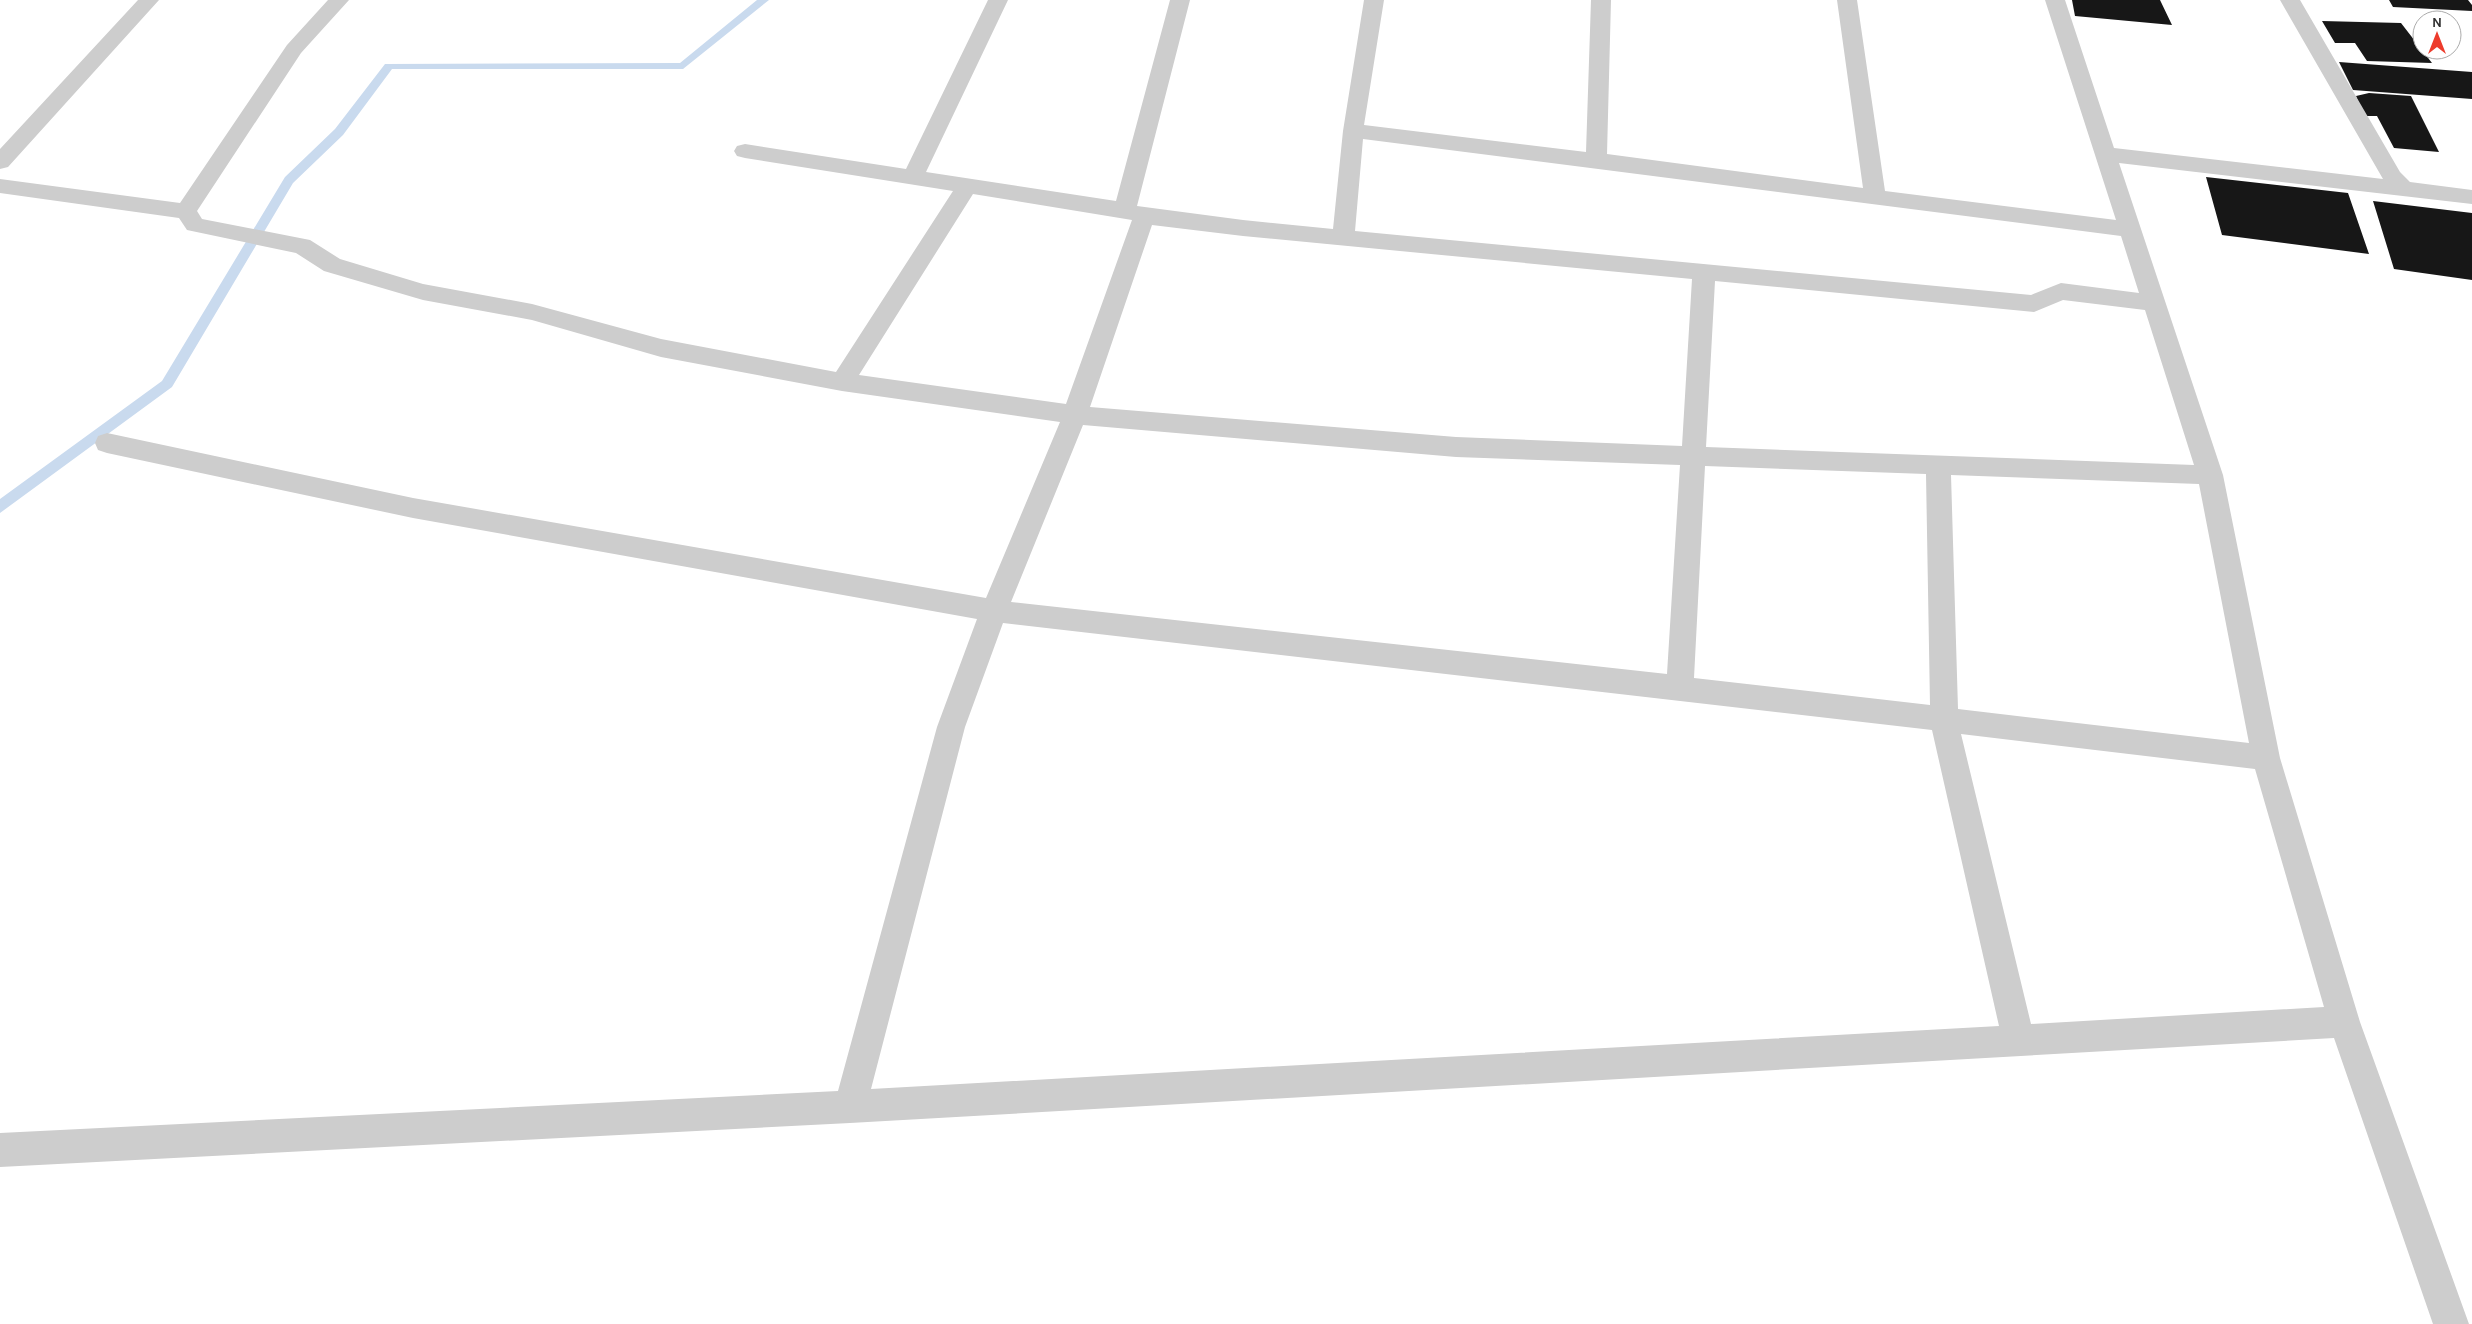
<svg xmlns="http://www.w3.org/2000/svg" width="2472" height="1324" viewBox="0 0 2472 1324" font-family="Karla,sans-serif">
	<rect width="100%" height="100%" fill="#fff"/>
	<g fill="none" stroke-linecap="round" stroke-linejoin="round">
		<!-- stream -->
		<path fill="#c9daee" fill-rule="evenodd" d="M 757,0 L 769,0 L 683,69 L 392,69 L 343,135 L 293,183 L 172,387 L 0,513 L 0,499 L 162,381 L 285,177 L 335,129 L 385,64 L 680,63 Z"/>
	</g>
	<!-- building -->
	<path fill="#171717" d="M 2072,0 L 2160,0 L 2172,25 L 2075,16 Z
		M 2389,0 L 2468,0 L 2472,5 L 2472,11 L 2393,7 Z
		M 2322,21 L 2401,23 L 2432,63 L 2367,61 L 2355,43 L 2335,43 Z
		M 2339,62 L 2472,72 L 2472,99 L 2353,90 Z
		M 2369,93 L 2411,96 L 2439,152 L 2394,148 L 2377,116 L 2364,116 L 2356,96 Z
		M 2206,177 L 2348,193 L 2369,254 L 2222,235 Z
		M 2373,201 L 2472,213 L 2472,280 L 2394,269 Z"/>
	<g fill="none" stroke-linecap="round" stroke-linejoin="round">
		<!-- street -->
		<path fill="#cdcdcd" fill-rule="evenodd" d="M 138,0 L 159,0 L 8,167 L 0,169 L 0,149 Z
			M 328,0 L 349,0 L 301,53 L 197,211 L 202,219 L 310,240 L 340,259 L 423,284 L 532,304 L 661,339 L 836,372 L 953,191 L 745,158 L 737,156 L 734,151 L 737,146 L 745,144 L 906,169 L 988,0 L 1008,0 L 926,172 L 1116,201 L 1170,0 L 1190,0 L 1137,206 L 1243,220 L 1333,229 L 1343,131 L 1364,0 L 1384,0 L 1364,125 L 1586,152 L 1591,0 L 1611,0 L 1607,154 L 1863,188 L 1837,0 L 1857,0 L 1885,191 L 2116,220 L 2045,0 L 2065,0 L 2114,148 L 2383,179 L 2280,0 L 2300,0 L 2400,172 L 2410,182 L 2472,190 L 2472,204 L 2119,163 L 2223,475 L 2280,758 L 2360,1022 L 2469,1324 L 2433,1324 L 2334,1038 L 850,1123 L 0,1167 L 0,1133 L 838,1091 L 937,727 L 977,619 L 413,518 L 107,453 L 98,450 L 95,443 L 98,436 L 107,433 L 413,498 L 986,598 L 1060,422 L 842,391 L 661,357 L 532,320 L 423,300 L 324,271 L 296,253 L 187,230 L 179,218 L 0,193 L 0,179 L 180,203 L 287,45 ZM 1363,139 L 2121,236 L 2139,293 L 2061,283 L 2031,295 L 1355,231 ZM 973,194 L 1132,220 L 1066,404 L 859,375 ZM 1152,225 L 1243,236 L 1692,279 L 1682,446 L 1456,437 L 1090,407 ZM 1715,281 L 2034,312 L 2063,300 L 2145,310 L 2194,465 L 1706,447 ZM 1083,425 L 1456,457 L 1680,465 L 1667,674 L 1011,602 ZM 1705,466 L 1926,474 L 1930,705 L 1694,678 ZM 1951,475 L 2199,484 L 2249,743 L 1958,709 ZM 1003,623 L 1932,730 L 1999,1026 L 871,1089 L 965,727 ZM 1961,734 L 2255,769 L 2324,1007 L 2031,1024 Z"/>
	</g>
	<!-- north arrow -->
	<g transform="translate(2437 35)"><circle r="24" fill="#ffffff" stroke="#acacac"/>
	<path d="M0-4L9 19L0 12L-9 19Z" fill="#ed3c2c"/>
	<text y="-8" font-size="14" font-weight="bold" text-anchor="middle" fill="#303030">N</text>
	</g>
</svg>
